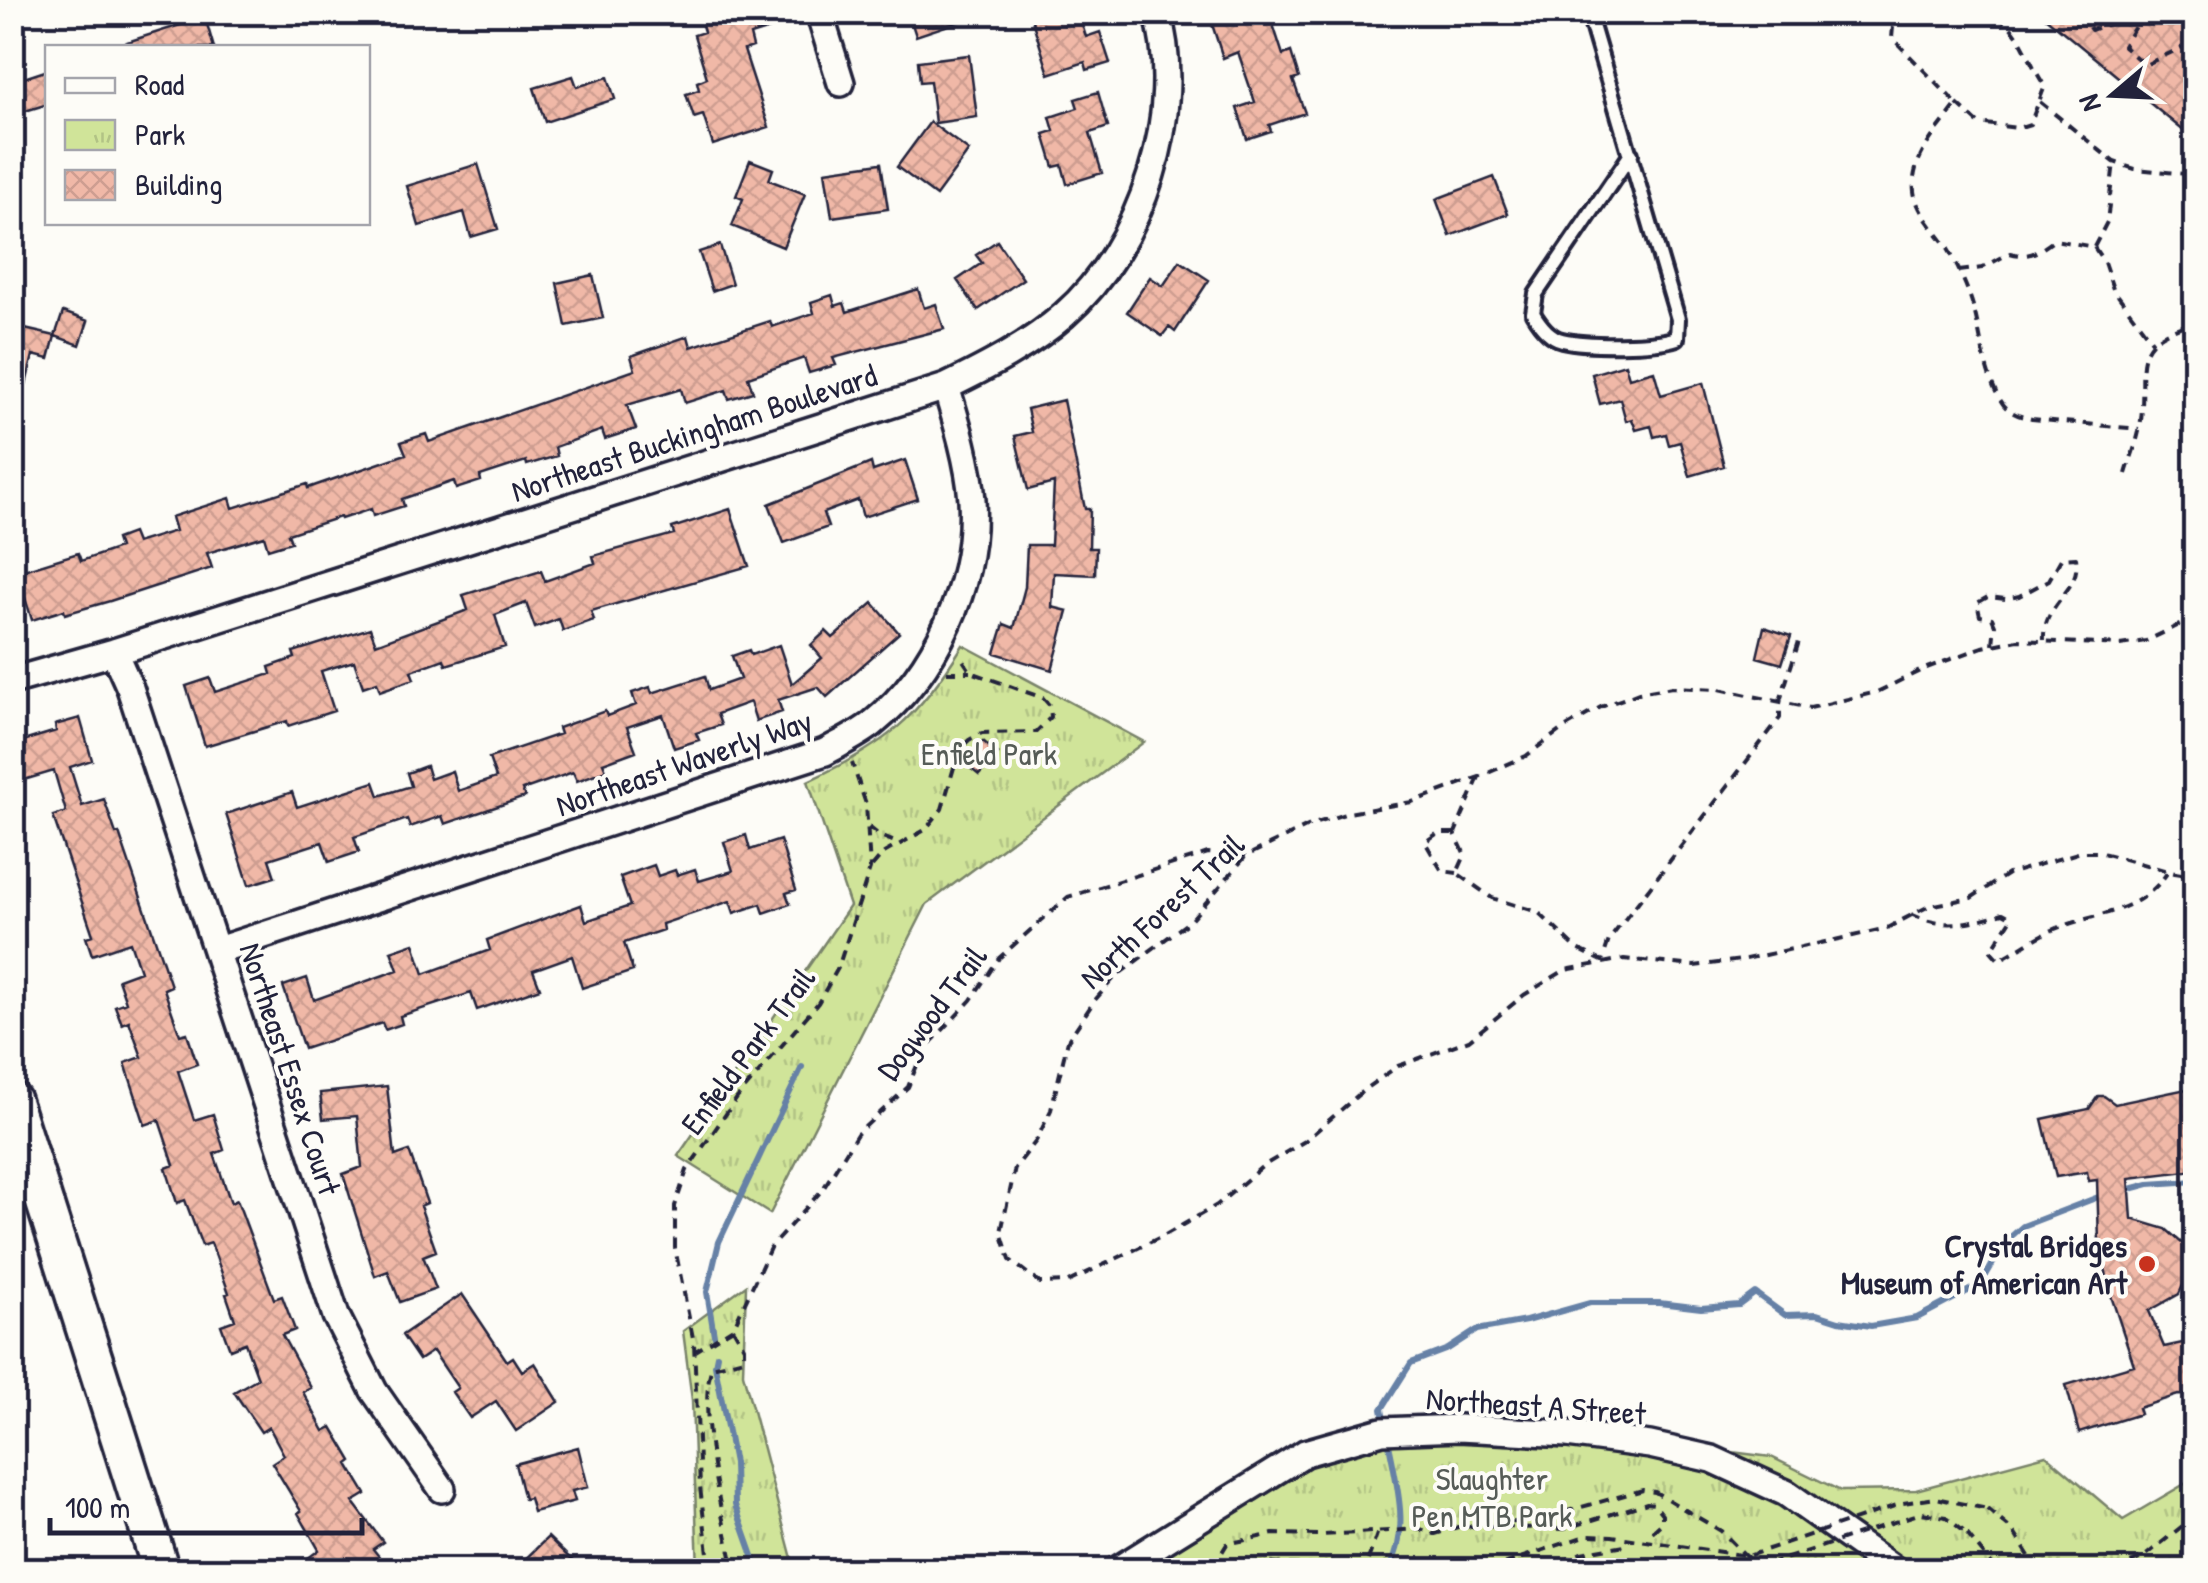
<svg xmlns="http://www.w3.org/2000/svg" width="2208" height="1583" viewBox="0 0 2208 1583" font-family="'Patrick Hand',sans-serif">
	<defs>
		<pattern id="park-tufts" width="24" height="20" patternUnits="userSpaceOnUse" patternTransform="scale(2.5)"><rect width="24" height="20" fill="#d0e499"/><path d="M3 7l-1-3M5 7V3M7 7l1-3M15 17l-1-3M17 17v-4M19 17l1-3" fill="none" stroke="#b2c385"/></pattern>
		<pattern id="building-cross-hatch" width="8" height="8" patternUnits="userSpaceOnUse" patternTransform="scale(2.5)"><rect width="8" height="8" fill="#f0b8a7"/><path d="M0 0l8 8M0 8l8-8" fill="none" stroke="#ce9e91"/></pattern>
	</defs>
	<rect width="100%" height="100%" fill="#fdfcf7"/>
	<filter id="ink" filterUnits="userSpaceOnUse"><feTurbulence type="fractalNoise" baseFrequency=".01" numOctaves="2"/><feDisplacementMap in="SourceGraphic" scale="20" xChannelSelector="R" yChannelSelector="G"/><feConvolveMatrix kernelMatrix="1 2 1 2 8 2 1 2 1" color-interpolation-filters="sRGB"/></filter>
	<g filter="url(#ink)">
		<!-- park -->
		<path fill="url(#park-tufts)" stroke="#79836a" stroke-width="2.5" d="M 963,645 L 1144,742 L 927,904 L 770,1214 L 678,1156 L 850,906 L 808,781 C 886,745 918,718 963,645 Z
			M 746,1285 L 743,1373 L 795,1570 L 698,1570 L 692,1400 L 683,1331 Z
			M 1488,1421 L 1771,1457 L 1841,1491 L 1916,1490 L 2046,1455 L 2123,1520 L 2195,1478 L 2195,1570 L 1112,1570 L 1331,1447 Z"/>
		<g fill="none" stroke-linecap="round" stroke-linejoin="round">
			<!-- stream -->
			<path stroke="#6681a6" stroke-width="6" d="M 2123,1191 L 2149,1184 L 2196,1181
				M 714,1335 L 707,1292 L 719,1242 L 802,1067
				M 717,1355 L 715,1365 L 734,1463 L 735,1505 L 758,1570
				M 1385,1426 L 1382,1409 L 1411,1363 L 1448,1349 L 1477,1330 L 1526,1321 L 1590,1303 L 1659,1303 L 1701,1308 L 1739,1305 L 1755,1293 L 1785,1315 L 1817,1314 L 1839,1321 L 1871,1326 L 1917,1318 L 1981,1284 L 2006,1241 L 2023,1226 L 2106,1194
				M 1388,1439 C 1396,1482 1411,1530 1389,1570"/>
		</g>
		<!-- building -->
		<path fill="url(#building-cross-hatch)" stroke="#22223b" stroke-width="2.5" d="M 698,12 L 768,12 L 773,28 L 750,35 L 753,47 L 744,50 L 769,127 L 713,145 L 703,115 L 694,118 L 686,94 L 699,90 L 697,82 L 707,78 L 694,35 L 704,32 Z
			M 908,12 L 975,12 L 976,16 L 916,36 Z
			M 1043,12 L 1078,12 L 1086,37 L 1100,32 L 1110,63 L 1087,70 L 1085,62 L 1049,74 L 1031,17 Z
			M 1208,12 L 1269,12 L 1283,55 L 1291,52 L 1299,78 L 1293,80 L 1305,113 L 1269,125 L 1271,131 L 1247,139 L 1237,108 L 1255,102 L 1238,52 L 1223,58 Z
			M 2039,12 L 2182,12 L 2196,29 L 2196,141 Z
			M 205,17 L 214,48 L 121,48 L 121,44 Z
			M 969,55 L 977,117 L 935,123 L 930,81 L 920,82 L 918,61 Z
			M 48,70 L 48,104 L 12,115 L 12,82 Z
			M 573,76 L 577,87 L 608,77 L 615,99 L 545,122 L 534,88 Z
			M 1098,92 L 1108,127 L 1090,133 L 1102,173 L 1067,184 L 1062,165 L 1054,167 L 1044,134 L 1054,131 L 1050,117 L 1078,108 L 1075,99 Z
			M 930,122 L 969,151 L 936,196 L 897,167 Z
			M 750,160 L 773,169 L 769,180 L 805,194 L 783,247 L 732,226 L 743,199 L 736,196 Z
			M 881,163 L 888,209 L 832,217 L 825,171 Z
			M 478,164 L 498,229 L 471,237 L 464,212 L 419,226 L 407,186 Z
			M 1494,177 L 1508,214 L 1450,236 L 1436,199 Z
			M 997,241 L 1023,279 L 978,310 L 957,280 L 982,263 L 976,255 Z
			M 720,245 L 732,284 L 712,291 L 699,252 Z
			M 1180,261 L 1209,280 L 1175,332 L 1169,327 L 1162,336 L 1127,312 L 1150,277 L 1163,286 Z
			M 593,275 L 603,318 L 566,326 L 557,283 Z
			M 918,289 L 924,308 L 936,304 L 944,329 L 833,358 L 836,365 L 809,373 L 804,358 L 748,377 L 753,392 L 729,399 L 726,390 L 685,403 L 681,389 L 627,405 L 636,429 L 605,439 L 602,430 L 555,447 L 557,456 L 527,465 L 526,461 L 480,476 L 481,481 L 456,489 L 454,481 L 402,499 L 404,506 L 373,516 L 371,509 L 341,519 L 340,517 L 288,534 L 291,542 L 268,549 L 264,536 L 207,553 L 212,568 L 110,601 L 65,614 L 64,610 L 32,620 L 17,572 L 78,553 L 81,561 L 119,548 L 116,539 L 132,533 L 136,543 L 175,531 L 171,517 L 230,498 L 233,508 L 307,484 L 308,488 L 406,454 L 401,442 L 426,434 L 429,442 L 635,370 L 631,356 L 688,336 L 691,347 L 770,321 L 772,327 L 814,313 L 811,302 L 832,295 L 835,306 L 844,303 L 847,312 Z
			M 63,312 L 88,321 L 80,345 L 55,336 Z
			M 12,326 L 55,336 L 49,359 L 33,355 L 19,414 L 12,413 Z
			M 1625,364 L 1629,378 L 1654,371 L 1661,395 L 1703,383 L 1724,466 L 1690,476 L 1680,442 L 1669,445 L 1666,434 L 1654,437 L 1651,426 L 1636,430 L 1632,419 L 1626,421 L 1620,399 L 1600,404 L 1592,374 Z
			M 1063,400 L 1085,509 L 1090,509 L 1089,548 L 1096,548 L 1095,575 L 1054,573 L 1052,607 L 1068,611 L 1052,670 L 995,653 L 1004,624 L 1014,628 L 1025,587 L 1027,545 L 1051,545 L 1054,483 L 1028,490 L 1015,436 L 1032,432 L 1027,409 Z
			M 905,460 L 918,499 L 863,517 L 858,500 L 823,513 L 828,527 L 784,543 L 769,504 L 871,463 L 873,471 Z
			M 730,509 L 749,566 L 591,611 L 594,620 L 563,631 L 559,619 L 535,628 L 526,603 L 495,615 L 505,647 L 446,665 L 444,659 L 411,671 L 414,679 L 380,691 L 377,682 L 363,687 L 354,661 L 321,671 L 334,711 L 288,726 L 287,721 L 205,746 L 186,686 L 210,678 L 215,692 L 271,674 L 269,667 L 295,658 L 293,652 L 370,628 L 376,644 L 468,610 L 463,595 L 541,571 L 545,581 L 595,563 L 593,556 L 674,534 L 672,528 Z
			M 873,603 L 899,633 L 827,697 L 818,687 L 778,700 L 782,712 L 756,721 L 750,702 L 717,714 L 721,725 L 696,733 L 699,740 L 674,748 L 663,715 L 627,727 L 636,751 L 603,763 L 606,770 L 577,781 L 573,772 L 522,790 L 525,797 L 445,824 L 442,816 L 410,827 L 407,819 L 354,837 L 359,852 L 329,862 L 322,842 L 269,859 L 275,877 L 249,885 L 226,814 L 292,792 L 297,807 L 374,782 L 379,796 L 411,786 L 407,773 L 426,766 L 430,779 L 452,771 L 458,791 L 496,778 L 489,758 L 560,734 L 558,728 L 605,711 L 607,716 L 636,705 L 632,693 L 650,687 L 652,693 L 705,676 L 709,690 L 740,679 L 732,656 L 749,650 L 751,655 L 779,645 L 792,684 L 822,658 L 811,645 L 826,631 L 833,638 Z
			M 1764,627 L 1791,636 L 1782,664 L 1757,657 Z
			M 80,718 L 92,760 L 70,767 L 82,806 L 104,799 L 116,834 L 119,833 L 171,986 L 164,989 L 180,1035 L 187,1033 L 197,1064 L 178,1071 L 194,1120 L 213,1114 L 224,1150 L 214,1154 L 231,1203 L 237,1200 L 274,1299 L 282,1296 L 295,1330 L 282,1335 L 311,1388 L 303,1392 L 324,1431 L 332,1427 L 352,1461 L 348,1464 L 366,1494 L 353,1502 L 383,1542 L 373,1549 L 390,1570 L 292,1570 L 319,1550 L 298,1513 L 301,1511 L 272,1463 L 284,1455 L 269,1427 L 261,1432 L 234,1392 L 258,1378 L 245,1343 L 230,1349 L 221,1325 L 235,1320 L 226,1294 L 229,1293 L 211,1243 L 202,1246 L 185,1200 L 177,1203 L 166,1168 L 174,1165 L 159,1120 L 145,1125 L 125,1063 L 142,1057 L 129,1021 L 122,1024 L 115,1006 L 126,1002 L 118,979 L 140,971 L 130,942 L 92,955 L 86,937 L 93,935 L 53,816 L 66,812 L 54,771 L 24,780 L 13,744 L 56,731 L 55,725 Z
			M 983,741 L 998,754 L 979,775 L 964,763 Z
			M 746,835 L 750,850 L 780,840 L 796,890 L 786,893 L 790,904 L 764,913 L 761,904 L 734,913 L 730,901 L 662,924 L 663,930 L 624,943 L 633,971 L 582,988 L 572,956 L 533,970 L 540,988 L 477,1010 L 471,993 L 400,1016 L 402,1024 L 385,1030 L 382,1023 L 304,1049 L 283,986 L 307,978 L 314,1000 L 398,970 L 391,951 L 414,943 L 424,974 L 490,950 L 487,940 L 581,905 L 586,921 L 630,906 L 620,877 L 654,865 L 658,876 L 675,870 L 677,875 L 695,869 L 699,881 L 733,871 L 724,842 Z
			M 387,1086 L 395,1156 L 409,1151 L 427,1203 L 420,1206 L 436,1251 L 423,1256 L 436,1289 L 400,1302 L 388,1271 L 375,1276 L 343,1174 L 362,1167 L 357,1116 L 323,1119 L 320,1093 Z
			M 2196,1087 L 2196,1170 L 2129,1178 L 2132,1219 L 2166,1229 L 2184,1245 L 2190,1257 L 2190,1270 L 2179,1294 L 2149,1311 L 2164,1347 L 2196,1340 L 2196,1396 L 2178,1395 L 2138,1408 L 2140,1414 L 2079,1433 L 2066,1385 L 2134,1365 L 2112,1299 L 2099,1241 L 2097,1180 L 2089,1181 L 2087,1172 L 2056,1177 L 2042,1119 L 2089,1109 L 2098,1096 L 2104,1096 L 2115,1104 Z
			M 462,1294 L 507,1361 L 513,1357 L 522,1371 L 535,1363 L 559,1402 L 516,1431 L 496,1401 L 470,1418 L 452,1392 L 458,1388 L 433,1351 L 419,1360 L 402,1335 Z
			M 578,1447 L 588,1487 L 572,1491 L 575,1501 L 533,1512 L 529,1498 L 524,1499 L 515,1464 Z
			M 548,1537 L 582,1570 L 514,1570 Z"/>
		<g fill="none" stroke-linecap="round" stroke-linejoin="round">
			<defs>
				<path id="lane" d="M 1588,12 L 1678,319 L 1677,338 C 1653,346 1588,346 1562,340 C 1549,337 1540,325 1533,313 L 1536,294 L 1631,154"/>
				<path id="street" d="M 819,12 L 841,83
					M 114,652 L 130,688 L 336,1316 L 374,1391 L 442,1489
					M 12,681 L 114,652 L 946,387 C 987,367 1030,345 1064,315 C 1142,247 1186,112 1157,12
					M 218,950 L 825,752 C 841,743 858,735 872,724 C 936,672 977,582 972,500 C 969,462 957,423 946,387
					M 1117,1570 L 1305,1453 L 1382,1431 L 1459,1428 L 1567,1434 L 1650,1445 L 1712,1459 L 1786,1493 L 1895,1570"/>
				<path id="secondary" d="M 12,1100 L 161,1570"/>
			</defs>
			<!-- lane casing -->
			<use href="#lane" stroke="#22223b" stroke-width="20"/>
			<!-- street casing -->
			<use href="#street" stroke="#22223b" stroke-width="32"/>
			<!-- secondary casing -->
			<use href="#secondary" stroke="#22223b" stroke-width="42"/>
			<!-- path -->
			<path stroke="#22223b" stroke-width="4" stroke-dasharray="10 8" stroke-linecap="butt" d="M 1903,12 L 1893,27 L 1892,38 L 1957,104 C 1939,129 1910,158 1914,191 C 1917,216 1942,235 1952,256 C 1960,272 1968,289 1973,306 C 1982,337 1983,373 2001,401 C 2008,413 2019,416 2032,419 L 2139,429
				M 2079,12 L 2091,30 L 2114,22 L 2127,12
				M 2130,12 L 2138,23
				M 2144,12 L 2123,46 L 2145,65 L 2187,45 L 2196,56
				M 2040,102 L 2114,162 L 2135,169 L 2196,175
				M 1957,104 L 1978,123 L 2018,128 L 2030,124 L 2045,86 C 2023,55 2023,21 1981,12
				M 2094,247 L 2107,222 L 2114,162
				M 1959,271 L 1982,268 L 2010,253 C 2031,259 2038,251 2055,240 L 2094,247 L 2104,262 L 2113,289 L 2153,342
				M 2126,474 C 2131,457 2139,438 2141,420 C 2147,363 2126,341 2196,322
				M 2196,617 L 2146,641 L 2120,645 L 2018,640 L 1983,647 L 1924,669 L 1877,692 L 1810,708 L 1719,689 L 1672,687 L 1639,693 L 1601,707 L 1561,730 L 1526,756 L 1479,777 L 1412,802 L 1348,813 L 1310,825 L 1246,856 L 1190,921 L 1115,977 L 1095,1000 L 1068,1040 L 1051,1110 L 1036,1141 L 1015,1168 L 1001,1232 L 1010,1260 L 1040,1283 L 1068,1282 L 1165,1235 L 1217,1205 L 1263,1166 L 1305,1141 L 1365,1089 L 1398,1066 L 1469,1040 L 1524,995 L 1565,970 L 1624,959 L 1694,966 L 1741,960 L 1853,936 L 1887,928 L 1929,906 L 1971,898 L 2008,874 L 2081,852 L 2099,852 L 2175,873 L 2196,876
				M 2184,622 L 2196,642
				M 1993,644 L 1995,625 L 1992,618 L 1980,616 L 1977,603 L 1988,597 L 2006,599 L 2019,596 L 2049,580 L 2061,559 L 2076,558 C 2082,591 2042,603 2044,640
				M 947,672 L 971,672
				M 1479,777 L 1455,833 L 1465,855 L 1457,873 L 1492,898 L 1538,912 L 1576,948 L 1602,961 L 1609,940 L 1780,718 L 1780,701 L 1800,638
				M 869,827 L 880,836 L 900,844
				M 1454,833 L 1438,833 L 1425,842 L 1442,871 L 1457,873
				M 872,867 L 884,853 L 925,830 L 942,809 L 959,750 L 969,740 L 982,733 L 1036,732 L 1051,717 L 1050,706 L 1043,698 L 971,672 L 959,654
				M 1911,914 C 1941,930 1972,923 2003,913 L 2012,918 L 1991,951 L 1999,960 C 2018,950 2036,937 2055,929 C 2098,912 2139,914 2167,873
				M 733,1328 L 744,1347 L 744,1359 L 712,1367 C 696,1409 724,1524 734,1570
				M 694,1352 L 733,1328 L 770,1248 L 823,1189 L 857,1134 L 908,1087 L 923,1051 L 971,1000 L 999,958 L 1068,897 L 1208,853 L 1246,856
				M 1987,1509 L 2013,1531 L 2038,1570
				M 1494,1525 L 1542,1518 L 1643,1490 L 1655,1492 L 1721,1531 L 1760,1570
				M 1967,1534 L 1996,1570
				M 1368,1560 L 1378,1531
				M 1213,1567 L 1227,1544 L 1273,1534 L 1323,1535 L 1420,1529 L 1435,1534 L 1458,1527 L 1480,1526 L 1564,1529 L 1647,1503 L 1654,1504 L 1662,1514 L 1662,1523 L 1652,1532
				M 710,1570 L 700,1487 L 694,1343 L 675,1248 L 675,1206 L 687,1170 L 737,1098 L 818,1003 L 838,968 L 870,869 L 866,804 L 852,763
				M 1202,1570 L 1253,1563
				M 1546,1570 L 1581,1553 L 1630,1544
				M 2114,1570 L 2144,1557 L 2196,1515"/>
			<!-- lane -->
			<use href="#lane" stroke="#fdfcf7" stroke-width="12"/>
			<!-- street -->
			<use href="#street" stroke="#fdfcf7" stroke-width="25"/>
			<!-- secondary -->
			<use href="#secondary" stroke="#fdfcf7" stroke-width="35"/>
			<!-- path-bridge -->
			<path stroke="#22223b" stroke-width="4" stroke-dasharray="10 8" stroke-linecap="butt" d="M 1253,1563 L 1459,1570 L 1497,1566 L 1588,1535 L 1612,1536 L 1748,1556 L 1903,1503 L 1936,1498 L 1987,1509
				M 1752,1570 L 1921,1513 L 1946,1517 L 1967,1534"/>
		</g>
	</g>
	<!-- markers -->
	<circle fill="#c8321e" stroke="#fdfcf7" stroke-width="4" cx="2147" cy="1264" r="10"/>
	<g text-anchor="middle" stroke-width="8" stroke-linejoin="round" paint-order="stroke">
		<!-- street labels -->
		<g font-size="32" fill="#22223b" stroke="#fdfcf7">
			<text transform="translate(694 433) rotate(-18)" y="11">Northeast Buckingham Boulevard</text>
			<text transform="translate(684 763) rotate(-19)" y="11">Northeast Waverly Way</text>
			<text transform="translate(1162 911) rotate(-43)" y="11">North Forest Trail</text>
			<text transform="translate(932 1013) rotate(-53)" y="11">Dogwood Trail</text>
			<text transform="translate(748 1051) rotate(-53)" y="11">Enfield Park Trail</text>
			<text transform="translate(290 1069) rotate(72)" y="11">Northeast Essex Court</text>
			<text transform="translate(1536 1406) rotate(4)" y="11">Northeast A Street</text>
		</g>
		<!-- park labels -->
		<g font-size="32" fill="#565c57" stroke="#fdfcf7">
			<text x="989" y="765">Enfield Park</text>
			<text x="1492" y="1490">Slaughter<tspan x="1492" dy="37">Pen MTB Park</tspan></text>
		</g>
		<!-- poi labels -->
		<g font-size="32" font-weight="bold" fill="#22223b" stroke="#fdfcf7" text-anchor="end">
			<text x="2127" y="1257">Crystal Bridges<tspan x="2127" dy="37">Museum of American Art</tspan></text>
		</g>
	</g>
	<!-- margin -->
	<rect width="2208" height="1583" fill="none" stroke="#fdfcf7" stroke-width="50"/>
	<rect x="25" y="25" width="2158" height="1533" fill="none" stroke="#22223b" stroke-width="4" filter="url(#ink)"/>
	<!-- legend -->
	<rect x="45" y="45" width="325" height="180" fill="#fdfcf7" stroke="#a5a5ac" stroke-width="2.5"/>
	<rect x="65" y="78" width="50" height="15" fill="#fdfcf7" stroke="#a5a5ac" stroke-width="2.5"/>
	<text x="135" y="95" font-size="30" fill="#22223b">Road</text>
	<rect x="65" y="120" width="50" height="30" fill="url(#park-tufts)" stroke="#a5a5ac" stroke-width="2.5"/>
	<text x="135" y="145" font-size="30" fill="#22223b">Park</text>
	<rect x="65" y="170" width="50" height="30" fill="url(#building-cross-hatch)" stroke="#a5a5ac" stroke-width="2.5"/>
	<text x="135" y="195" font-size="30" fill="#22223b">Building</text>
	<!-- north arrow -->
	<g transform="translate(2113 95) rotate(251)" stroke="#fdfcf7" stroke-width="8" paint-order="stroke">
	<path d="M0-8L18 38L0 25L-18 38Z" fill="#22223b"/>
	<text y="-15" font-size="28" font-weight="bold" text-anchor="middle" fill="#22223b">N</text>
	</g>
	<!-- scale -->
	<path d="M50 1518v15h312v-15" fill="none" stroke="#22223b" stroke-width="5"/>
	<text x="65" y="1518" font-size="30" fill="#22223b" stroke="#fdfcf7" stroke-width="8" paint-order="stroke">100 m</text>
</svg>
